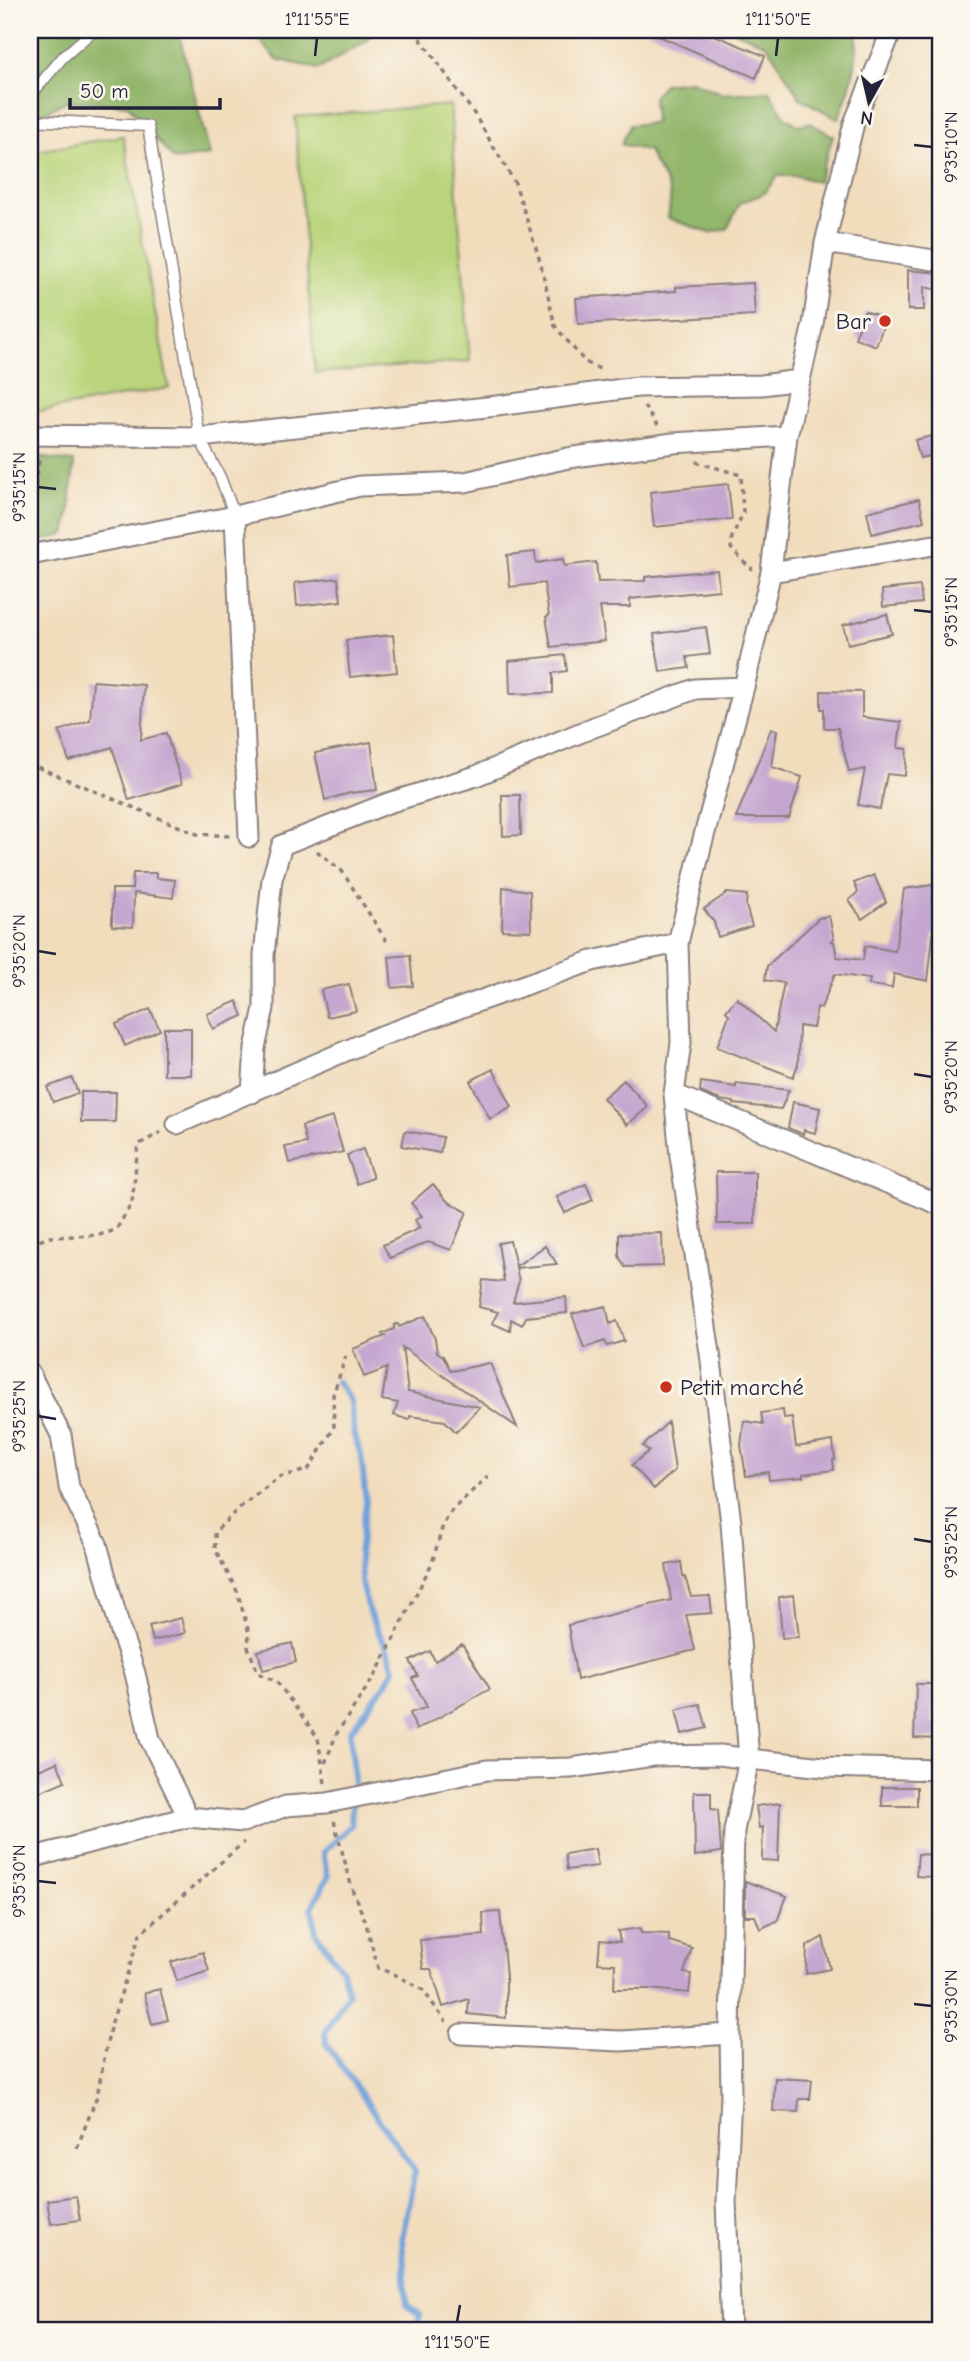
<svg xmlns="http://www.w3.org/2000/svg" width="970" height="2361" viewBox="0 0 970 2361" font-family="'Comic Neue',sans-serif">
	<rect width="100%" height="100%" fill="#fbf7ec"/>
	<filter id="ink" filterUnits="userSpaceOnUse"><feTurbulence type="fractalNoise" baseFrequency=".0143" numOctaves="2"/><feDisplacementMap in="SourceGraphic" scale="14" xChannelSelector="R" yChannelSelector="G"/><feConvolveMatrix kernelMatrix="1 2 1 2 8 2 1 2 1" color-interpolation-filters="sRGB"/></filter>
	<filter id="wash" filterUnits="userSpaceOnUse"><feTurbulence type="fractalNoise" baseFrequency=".00686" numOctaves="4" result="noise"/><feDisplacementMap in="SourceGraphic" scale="28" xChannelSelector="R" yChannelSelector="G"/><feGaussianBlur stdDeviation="1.57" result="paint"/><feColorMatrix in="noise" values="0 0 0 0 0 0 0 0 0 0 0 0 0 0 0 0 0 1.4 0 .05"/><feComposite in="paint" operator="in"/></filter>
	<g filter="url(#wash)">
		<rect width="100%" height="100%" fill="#f1dcbc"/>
		<!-- green -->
		<path fill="#b9d47a" stroke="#6e7b5a" stroke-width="2" d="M 450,105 L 470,361 L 315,373 L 295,117 Z
			M 123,136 L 169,388 L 30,413 L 30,152 Z"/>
		<!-- forest -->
		<path fill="#92b66a" stroke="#5a6c52" stroke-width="2" d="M 30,30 L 178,30 L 210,155 L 174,160 L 128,105 L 66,101 L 30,121 Z
			M 251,30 L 374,30 L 366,41 L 319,69 L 276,59 Z
			M 733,30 L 856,30 C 860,60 850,91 838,119 L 800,98 L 767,45 Z
			M 691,81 L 723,94 L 769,91 L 785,117 L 798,125 L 810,123 L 833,136 L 818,182 L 798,176 L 778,176 L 763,194 L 740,203 L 727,229 L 710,233 L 668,218 C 669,211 671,201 670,194 C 668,178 652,166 649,151 L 621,144 L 630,125 L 655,123 L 653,97 L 664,84 Z
			M 30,456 L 74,462 L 69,517 L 65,534 L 30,544 Z"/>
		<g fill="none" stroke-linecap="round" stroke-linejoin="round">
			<!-- stream -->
			<path stroke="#6ea0d9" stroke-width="6" d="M 337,1382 L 350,1401 L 354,1436 L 361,1454 L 366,1502 L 359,1554 L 362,1588 L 370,1615 L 388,1651 L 394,1669 L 386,1684 L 350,1732 L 354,1773 L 351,1825 L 323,1853 L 328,1877 L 312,1907 L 316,1933 L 342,1970 L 348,1993 L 325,2033 L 327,2045 L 415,2171 L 402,2239 L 407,2305 L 420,2315 L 416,2331"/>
		</g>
		<g id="blocks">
			<!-- building -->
			<path fill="#c4a6d0" d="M 645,30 L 702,30 L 765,56 L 756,78 Z
				M 908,270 L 940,273 L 940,290 L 924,287 L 924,310 L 908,310 Z
				M 753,283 L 755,315 L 578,324 L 576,298 L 676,291 L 676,287 Z
				M 865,311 L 886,318 L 876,346 L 855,338 Z
				M 940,434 L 940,454 L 920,458 L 915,440 Z
				M 728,484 L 732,519 L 654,527 L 650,492 Z
				M 919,499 L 924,521 L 872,534 L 867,512 Z
				M 535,552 L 536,563 L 563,559 L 564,566 L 596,562 L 598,582 L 645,581 L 645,577 L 717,570 L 719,590 L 630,599 L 630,607 L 600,607 L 605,641 L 551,647 L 546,617 L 549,616 L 544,583 L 510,587 L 507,555 Z
				M 338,578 L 341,601 L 297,606 L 295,583 Z
				M 920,586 L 922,603 L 883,607 L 882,590 Z
				M 887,614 L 892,634 L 848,644 L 843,625 Z
				M 706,627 L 710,654 L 687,657 L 689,668 L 660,672 L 654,634 Z
				M 393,635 L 397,672 L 350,677 L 346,640 Z
				M 565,655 L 567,671 L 553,673 L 553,693 L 510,694 L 509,661 Z
				M 93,681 L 144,685 L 141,740 L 166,733 L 182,784 L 129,800 L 112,747 L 69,761 L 59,731 L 90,720 Z
				M 821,691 L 862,692 L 862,717 L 901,722 L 898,748 L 907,749 L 905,776 L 887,774 L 880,809 L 858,805 L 865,769 L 849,772 L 838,728 L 824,728 L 824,709 L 821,709 Z
				M 771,729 L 777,730 L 772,767 L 802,777 L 789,818 L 736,818 Z
				M 371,742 L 377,790 L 350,793 L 325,800 L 315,753 Z
				M 502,795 L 520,795 L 521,835 L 503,836 Z
				M 133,873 L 156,873 L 156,878 L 175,880 L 173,898 L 134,893 L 133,927 L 112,926 L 112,889 L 132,889 Z
				M 874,875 L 886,902 L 862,919 L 849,900 L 858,892 L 854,883 Z
				M 940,884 L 940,936 L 933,935 L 928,981 L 894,974 L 892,988 L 869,985 L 870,979 L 835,974 L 821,1008 L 817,1007 L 813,1028 L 799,1026 L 798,1065 L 793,1077 L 717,1047 L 729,1015 L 726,1011 L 737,998 L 774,1032 L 784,983 L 765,980 L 767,966 L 819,918 L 829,916 L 834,939 L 831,941 L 834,942 L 837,957 L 863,960 L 865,946 L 895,951 L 904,889 Z
				M 503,887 L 530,891 L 531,931 L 502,930 Z
				M 727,893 L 747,895 L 746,906 L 752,926 L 718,937 L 714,922 L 704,909 Z
				M 410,955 L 413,986 L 392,988 L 389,957 Z
				M 349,984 L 356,1011 L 327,1017 L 321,990 Z
				M 237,1001 L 243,1016 L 213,1029 L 207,1014 Z
				M 150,1009 L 160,1030 L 125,1046 L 116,1024 Z
				M 164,1028 L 191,1028 L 191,1075 L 164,1075 Z
				M 493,1069 L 512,1107 L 490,1119 L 470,1081 Z
				M 72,1078 L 78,1093 L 53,1102 L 47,1087 Z
				M 624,1080 L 648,1107 L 627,1125 L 603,1098 Z
				M 701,1082 L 736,1087 L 736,1084 L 789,1090 L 781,1109 L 734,1104 L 734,1102 L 720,1100 L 700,1092 Z
				M 81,1092 L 116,1092 L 115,1122 L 81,1122 Z
				M 793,1102 L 820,1108 L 815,1133 L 804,1130 L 803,1134 L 788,1128 Z
				M 333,1117 L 343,1152 L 289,1163 L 285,1147 L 306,1143 L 302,1126 Z
				M 405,1131 L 443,1137 L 440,1153 L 402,1146 Z
				M 363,1149 L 373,1178 L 357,1184 L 347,1155 Z
				M 716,1172 L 755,1172 L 755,1224 L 717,1224 Z
				M 433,1184 L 447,1201 L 467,1212 L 451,1250 L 428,1242 L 390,1258 L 383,1245 L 420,1228 L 415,1220 L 422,1216 L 411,1203 Z
				M 586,1184 L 593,1200 L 565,1213 L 557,1197 Z
				M 662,1233 L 663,1266 L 625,1267 L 619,1256 L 619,1234 Z
				M 510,1241 L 516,1266 L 545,1246 L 557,1264 L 516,1268 L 519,1281 L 513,1302 L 566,1297 L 567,1313 L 526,1317 L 522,1325 L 511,1319 L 510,1331 L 492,1323 L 498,1312 L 479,1307 L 483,1280 L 504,1282 L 498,1243 Z
				M 606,1306 L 610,1324 L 617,1321 L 624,1341 L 607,1346 L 605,1341 L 584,1348 L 572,1314 Z
				M 425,1316 L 435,1339 L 437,1352 L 443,1356 L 451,1371 L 490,1363 L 517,1427 L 402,1347 L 408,1392 L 480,1407 L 456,1432 L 445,1421 L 410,1416 L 409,1420 L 394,1415 L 398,1403 L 382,1400 L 387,1368 L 364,1377 L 353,1349 L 385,1336 L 382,1334 L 394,1329 L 395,1324 L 398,1324 L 399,1327 Z
				M 783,1410 L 784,1418 L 792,1417 L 796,1447 L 833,1441 L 835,1460 L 833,1460 L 834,1470 L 803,1474 L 803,1477 L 769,1480 L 768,1472 L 746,1476 L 741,1445 L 744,1421 L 763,1424 L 761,1413 Z
				M 668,1422 L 675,1470 L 654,1489 L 632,1465 L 649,1451 L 643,1446 Z
				M 681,1562 L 683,1577 L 685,1577 L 691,1597 L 710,1596 L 712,1613 L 686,1615 L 695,1650 L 577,1680 L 568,1625 L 671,1600 L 666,1565 Z
				M 794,1595 L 799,1637 L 782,1638 L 779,1597 Z
				M 181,1618 L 185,1633 L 153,1641 L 149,1626 Z
				M 292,1643 L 296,1662 L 263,1670 L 258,1651 Z
				M 462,1644 L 490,1689 L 416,1730 L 410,1713 L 427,1707 L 412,1678 L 418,1676 L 410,1661 L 430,1651 L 435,1661 Z
				M 916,1684 L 933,1684 L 932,1723 L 939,1723 L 939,1739 L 914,1738 Z
				M 700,1704 L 707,1728 L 682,1734 L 676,1710 Z
				M 57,1762 L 65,1781 L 30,1796 L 30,1774 Z
				M 882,1787 L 917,1787 L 917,1806 L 882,1806 Z
				M 694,1792 L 711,1792 L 711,1809 L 718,1810 L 721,1852 L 695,1856 Z
				M 780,1803 L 778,1861 L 762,1860 L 763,1827 L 759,1828 L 756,1806 Z
				M 595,1849 L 598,1866 L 567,1870 L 565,1854 Z
				M 918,1854 L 934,1855 L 932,1877 L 916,1876 Z
				M 745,1881 L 787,1896 L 777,1921 L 760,1929 L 755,1916 L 745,1916 Z
				M 500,1912 L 506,1977 L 506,2018 L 468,2014 L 469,1999 L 443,2007 L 431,1969 L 423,1969 L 420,1940 L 484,1935 L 483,1913 Z
				M 640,1928 L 641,1933 L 669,1934 L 669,1941 L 692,1948 L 684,1973 L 691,1974 L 689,1993 L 651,1989 L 614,1989 L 615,1964 L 598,1963 L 600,1940 L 620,1942 L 618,1931 Z
				M 823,1937 L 830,1969 L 806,1974 L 807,1946 Z
				M 203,1952 L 209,1971 L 177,1981 L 171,1962 Z
				M 160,1989 L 168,2020 L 152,2024 L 144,1993 Z
				M 775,2078 L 812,2080 L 810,2099 L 799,2099 L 798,2112 L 773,2111 Z
				M 76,2196 L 80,2220 L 51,2224 L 47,2200 Z"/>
		</g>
	</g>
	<g filter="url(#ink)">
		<use href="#blocks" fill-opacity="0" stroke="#8a7f7c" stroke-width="2"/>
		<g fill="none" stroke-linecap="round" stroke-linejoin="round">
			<defs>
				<path id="lane" d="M 30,96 L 63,57 L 94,30
					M 30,120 L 148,126 L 199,437 L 220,477 L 235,516"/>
				<path id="street" d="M 892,30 L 854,123 L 825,243 L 813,324 L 787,436 L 771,572 L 744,687 L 701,847 L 678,943 L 681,1043 L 674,1094 L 680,1156 L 710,1353 L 731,1523 L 749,1759 L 824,1767 L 940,1770
					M 825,243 L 940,261
					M 30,435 L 199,437 L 497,406 L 637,387 L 762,385 L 799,380
					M 235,516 L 249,837
					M 30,555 L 235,516 L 360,486 L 465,482 L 568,458 L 673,443 L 787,436
					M 771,572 L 940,544
					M 252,1093 L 255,1048 L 264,1008 L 264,955 L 272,879 L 282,845 L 388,803 L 476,776 L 594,727 L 695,689 L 744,687
					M 674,1094 L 940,1205
					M 177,1124 L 378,1037 L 592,961 L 678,943
					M 30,1374 L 61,1435 L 69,1487 L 97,1544 L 120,1629 L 135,1673 L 150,1739 L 188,1817
					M 30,1858 L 188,1817 L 243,1822 L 286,1806 L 327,1803 L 487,1770 L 571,1768 L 653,1756 L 720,1755 L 749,1759 L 734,1831 L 730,2034 L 731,2095 L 726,2201 L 731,2331
					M 461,2034 L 621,2041 L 730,2034"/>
			</defs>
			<!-- lane casing -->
			<use href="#lane" stroke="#8a7f7c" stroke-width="13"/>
			<!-- street casing -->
			<use href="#street" stroke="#8a7f7c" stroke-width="23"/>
			<!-- path -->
			<path stroke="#8a7f7c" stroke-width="3.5" stroke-dasharray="5 5" stroke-linecap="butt" d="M 414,30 L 473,112 L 515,183 L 540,261 L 555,326 L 585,362 L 604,371
				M 644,406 L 657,426
				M 696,462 L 741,475 L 743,513 L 732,537 L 731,548 L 750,568 L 753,569
				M 33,535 L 34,492 L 40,455
				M 30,596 L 31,574
				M 30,616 L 35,666 L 30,676
				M 30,761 L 35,766 L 197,834 L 230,836
				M 317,851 L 342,871 L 389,945
				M 30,1244 L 50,1237 L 99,1235 L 116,1230 L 132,1203 L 138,1145 L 161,1132
				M 325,1763 L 337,1733 L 377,1672 L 432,1563 L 443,1525 L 452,1510 L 488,1476
				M 325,1783 L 318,1738 L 277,1682 L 258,1673 L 248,1647 L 249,1633 L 237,1591 L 215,1549 L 215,1532 L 238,1509 L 279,1477 L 308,1470 L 334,1428 L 333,1395 L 346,1356
				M 334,1821 L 353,1892 L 365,1920 L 378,1968 L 396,1975 L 423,1990 L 446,2022
				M 77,2148 L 97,2096 L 110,2028 L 140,1934 L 244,1842"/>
			<!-- lane -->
			<use href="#lane" stroke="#fff" stroke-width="10"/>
			<!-- street -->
			<use href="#street" stroke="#fff" stroke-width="19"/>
		</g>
	</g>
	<!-- ticks -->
	<path fill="none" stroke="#22223b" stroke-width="2.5" d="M 315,56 L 317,38M 776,56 L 778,38M 914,145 L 932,147M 38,487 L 56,489M 914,610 L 932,612M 38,951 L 56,954M 914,1074 L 932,1077M 38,1416 L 56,1419M 914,1539 L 932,1542M 38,1881 L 56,1883M 914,2004 L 932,2006M 457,2322 L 460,2305"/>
	<!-- markers -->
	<g fill="#c8321e" stroke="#fbf7ec" stroke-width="2.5">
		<circle cx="885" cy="321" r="7"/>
		<circle cx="666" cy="1387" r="7"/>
	</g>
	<g text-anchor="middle" stroke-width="6" stroke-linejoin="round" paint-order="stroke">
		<!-- poi labels -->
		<g font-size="23" fill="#22223b" stroke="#fbf7ec" text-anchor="end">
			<text x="871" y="329">Bar</text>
			<text x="680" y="1395" text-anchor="start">Petit marché</text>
		</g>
	</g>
	<!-- margin -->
	<rect width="970" height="2361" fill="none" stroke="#fbf7ec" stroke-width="77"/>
	<!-- north arrow -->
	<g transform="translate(869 102) rotate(188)" stroke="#fbf7ec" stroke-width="5" paint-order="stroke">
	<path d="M0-5L12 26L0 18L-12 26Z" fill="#22223b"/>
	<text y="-10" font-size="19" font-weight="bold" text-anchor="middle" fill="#22223b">N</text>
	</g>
	<!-- scale -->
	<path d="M70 98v10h150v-10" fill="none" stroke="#22223b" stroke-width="3.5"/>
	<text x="80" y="98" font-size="21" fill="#22223b" stroke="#fbf7ec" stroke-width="5" paint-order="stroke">50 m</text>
	<rect x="38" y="38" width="894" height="2284" fill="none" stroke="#22223b" stroke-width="2.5"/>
	<g font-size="18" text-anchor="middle" fill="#22223b">
		<text x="317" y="25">1°11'55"E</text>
		<text x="778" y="25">1°11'50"E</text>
		<text transform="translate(951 147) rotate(-90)" y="6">9°35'10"N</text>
		<text transform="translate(19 487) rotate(-90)" y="6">9°35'15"N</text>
		<text transform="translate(951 612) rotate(-90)" y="6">9°35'15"N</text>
		<text transform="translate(19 951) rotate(-90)" y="6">9°35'20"N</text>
		<text transform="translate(951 1077) rotate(-90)" y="6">9°35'20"N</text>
		<text transform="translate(19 1416) rotate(-90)" y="6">9°35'25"N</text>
		<text transform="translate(951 1542) rotate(-90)" y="6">9°35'25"N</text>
		<text transform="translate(19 1881) rotate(-90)" y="6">9°35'30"N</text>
		<text transform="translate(951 2006) rotate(-90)" y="6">9°35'30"N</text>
		<text x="457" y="2348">1°11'50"E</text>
	</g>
</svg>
